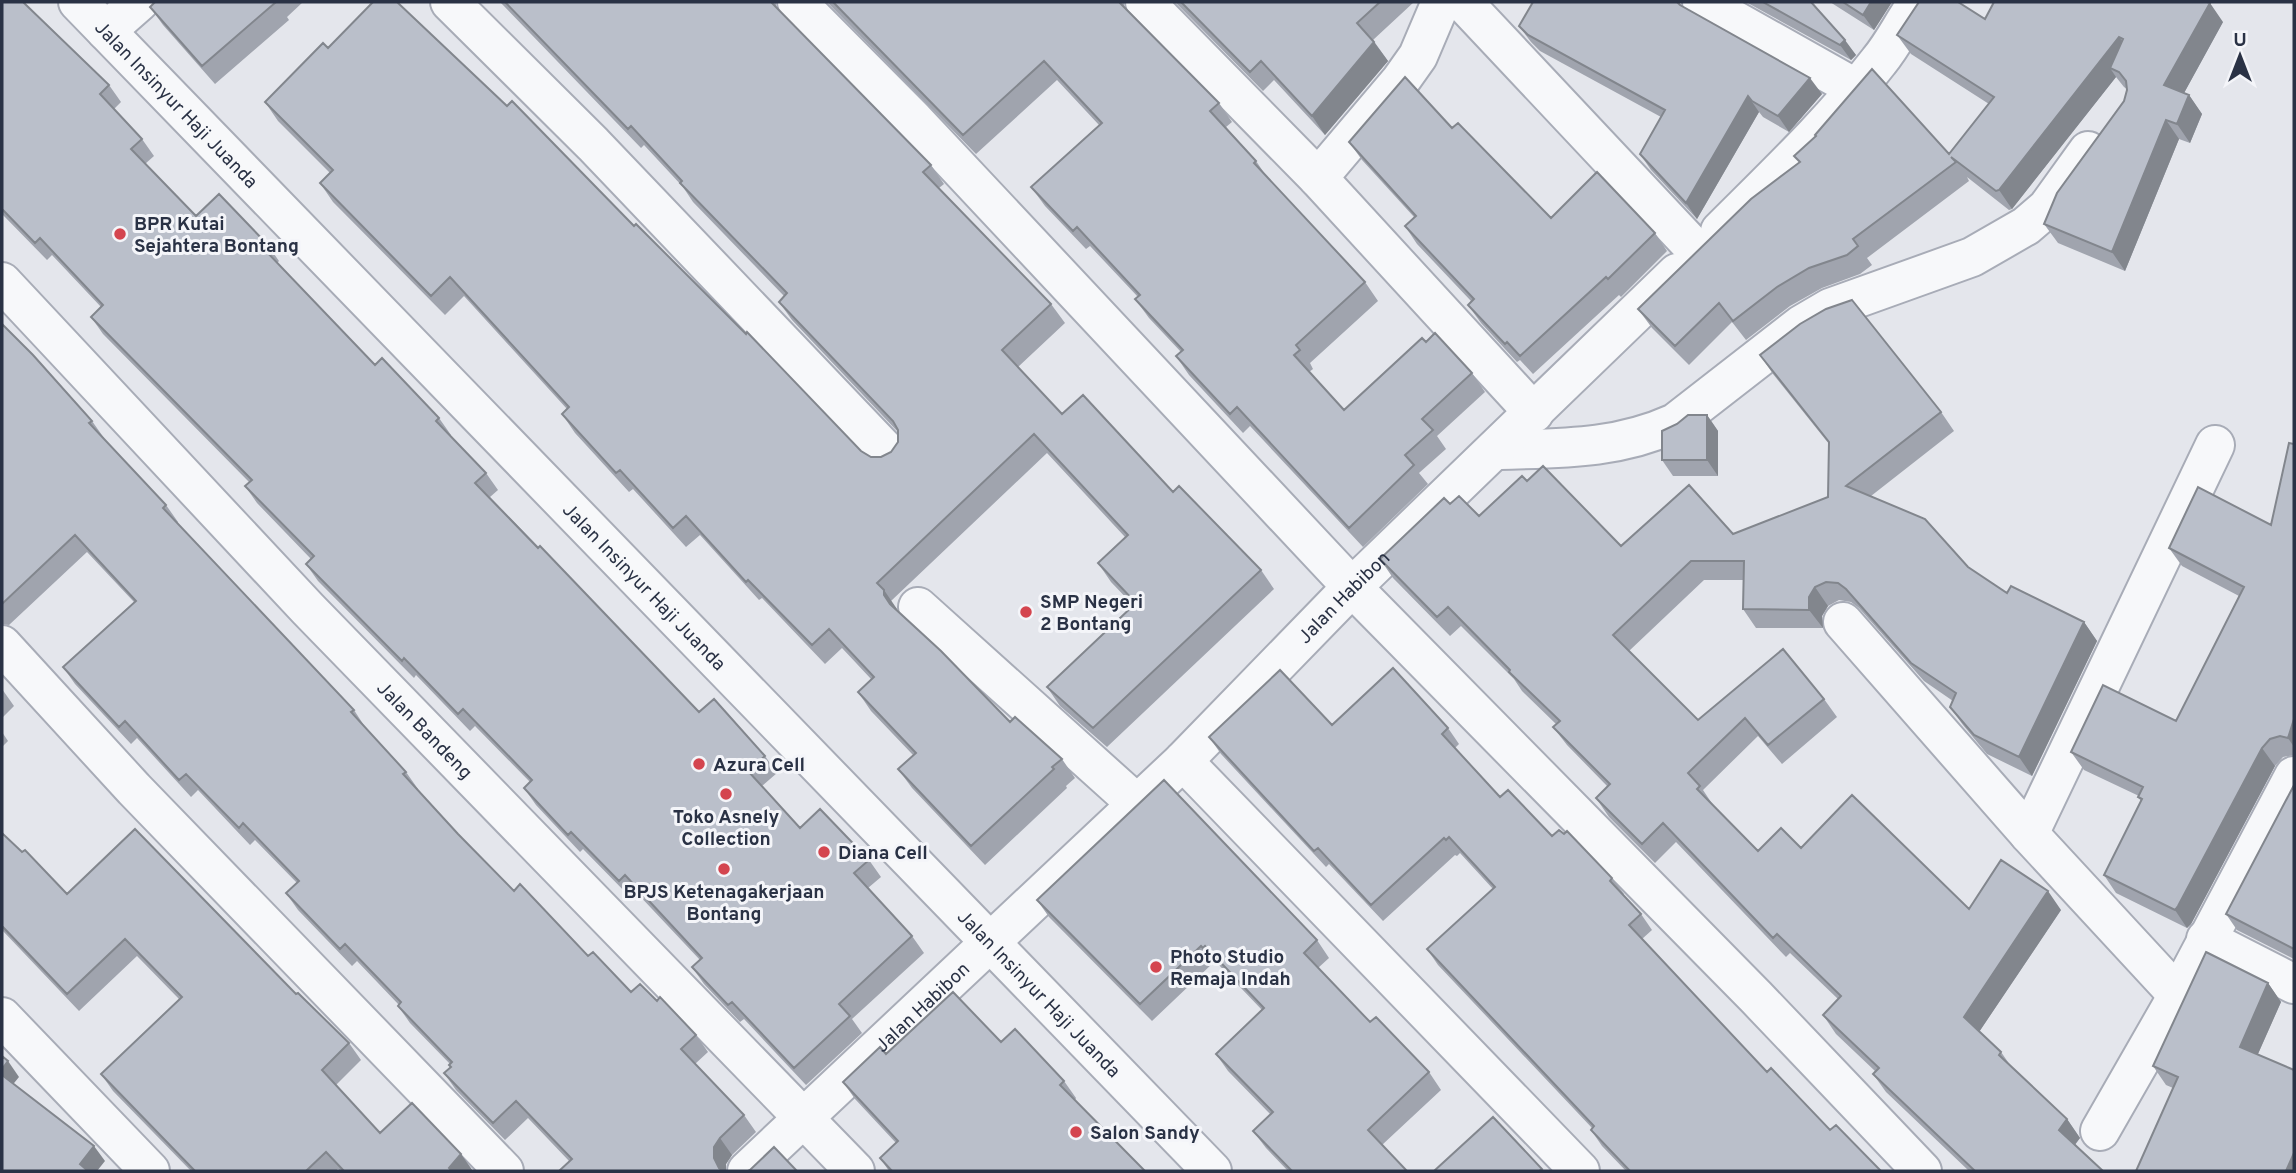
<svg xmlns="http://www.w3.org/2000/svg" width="2296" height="1173" viewBox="0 0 2296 1173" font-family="Overpass,sans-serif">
	<rect width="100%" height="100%" fill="#e4e6ec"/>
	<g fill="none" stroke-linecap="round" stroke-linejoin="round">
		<defs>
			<g id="minor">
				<path id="s1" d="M 78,2 L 1212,1171"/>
				<path d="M 450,2 L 593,144 L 890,455"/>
				<path d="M 797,2 L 914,120 L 1352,587 L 1756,997 L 1922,1171"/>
				<path d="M 1145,2 L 1318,178 L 1534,413"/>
				<path d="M 1463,2 L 1698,252"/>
				<path d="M 1702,2 L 1857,89"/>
				<path d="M 106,31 L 139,2"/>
				<path d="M 1318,178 L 1401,80 L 1418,56 L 1441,2"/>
				<path d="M 1720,231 C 1775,176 1831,123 1879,61 C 1894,43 1904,21 1918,2"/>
				<path id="s2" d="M 2,282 L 308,609 L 855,1171"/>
				<path d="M 1496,450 C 1560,448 1615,450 1675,423 L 1801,325 L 1830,308 L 1972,257 L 2026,226 L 2047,208 L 2088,151"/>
				<path d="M 918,607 L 1137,804"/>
				<path d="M 1843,622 L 2029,834 L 2178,995"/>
				<path d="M 2,645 L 134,789 L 504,1171"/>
				<path d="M 1183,761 L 1580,1171"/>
				<path d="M 2029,834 L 2215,445"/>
				<path d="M 2206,939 L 2294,984"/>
				<path d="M 2,1017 L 150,1171"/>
				<path d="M 2100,1131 L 2178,995 L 2294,776"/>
				<path id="s3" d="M 747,1171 L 1183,761 L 1352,587 L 1677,273"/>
			</g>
		</defs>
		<!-- minor casing -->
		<use href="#minor" stroke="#a8acb7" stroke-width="42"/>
		<!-- minor -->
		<use href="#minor" stroke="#f7f8fa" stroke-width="38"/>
	</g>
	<!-- wall -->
	<path fill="#a0a4ae" d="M 2,2 L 109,85 L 121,102 L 114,109 L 142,139 L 154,156 L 145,164 L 196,216 L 267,244 L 279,261 L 277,263 L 375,365 L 439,418 L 451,435 L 450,436 L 486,473 L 498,490 L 490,497 L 699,712 L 765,756 L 777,773 L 762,786 L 800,828 L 869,860 L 881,877 L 868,888 L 912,936 L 924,953 L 852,1019 L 862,1033 L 806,1085 L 744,1019 L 740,1022 L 704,984 L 692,967 L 700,960 L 636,892 L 631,898 L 583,849 L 580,852 L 536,805 L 524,788 L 530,782 L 475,726 L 470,731 L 416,675 L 414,678 L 318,581 L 306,564 L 311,559 L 257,503 L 245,486 L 249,482 L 103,334 L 91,317 L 101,307 L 52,255 L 47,260 L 2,214 Z
		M 155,2 L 303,2 L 287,17 L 289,20 L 215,84 L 163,25 L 150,7 Z
		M 500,2 L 776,2 L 776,7 L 931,165 L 944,184 L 939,188 L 1051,304 L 1065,323 L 1018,367 L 1062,414 L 1173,492 L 1261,570 L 1274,589 L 1107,747 L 1060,706 L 1047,687 L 1133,605 L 1111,582 L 1098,563 L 1125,537 L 1047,453 L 891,601 L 897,611 L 1010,722 L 1062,759 L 1075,778 L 1066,786 L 1067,788 L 985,865 L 912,788 L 898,769 L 913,755 L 871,711 L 858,692 L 871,679 L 842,648 L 825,664 L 762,598 L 759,600 L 700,535 L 686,547 L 633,489 L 629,492 L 575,433 L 562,414 L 567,409 L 464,296 L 445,315 L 333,202 L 320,183 L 330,173 L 278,121 L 265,102 L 328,48 L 634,226 L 861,451 L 871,457 L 881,457 L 891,452 L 898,442 L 898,432 L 792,320 L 779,302 L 784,296 L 693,202 L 683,187 L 644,145 L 641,148 Z
		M 827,2 L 1124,2 L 1124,6 L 1219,103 L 1232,122 L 1226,127 L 1256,161 L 1269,180 L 1365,282 L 1378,301 L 1310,363 L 1313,369 L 1309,372 L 1344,410 L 1426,342 L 1472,373 L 1485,392 L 1437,436 L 1446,449 L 1419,473 L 1428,484 L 1363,547 L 1250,426 L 1243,433 L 1189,375 L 1176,356 L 1181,352 L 1149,318 L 1135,299 L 1138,297 L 1090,246 L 1086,249 L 1045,206 L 1031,187 L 1099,125 L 1057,80 L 976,154 Z
		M 1175,2 L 1414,2 L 1373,40 L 1388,61 L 1325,135 L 1274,80 L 1263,91 Z
		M 1533,2 L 1679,2 L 1681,5 L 1822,94 L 1789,132 L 1763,117 L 1759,112 L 1697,219 L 1651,170 L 1640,154 L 1661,117 L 1540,51 L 1531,42 L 1519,26 Z
		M 1746,2 L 1811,2 L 1856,55 L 1851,60 Z
		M 1830,2 L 1892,2 L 1874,30 Z
		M 1985,19 L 2223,22 L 2184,93 L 2189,95 L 2202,114 L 2190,143 L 2179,139 L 2125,271 L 2058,243 L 2044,224 L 2124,101 L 2127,89 L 2124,87 L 2116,77 L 2012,209 L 2009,210 L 1967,177 L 1969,181 L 1867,258 L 1872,265 L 1860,274 L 1822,288 L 1790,306 L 1746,340 L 1732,322 L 1689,365 L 1652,328 L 1638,309 L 1799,163 L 1816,136 L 1815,135 L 1949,154 L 1989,104 L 1911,54 L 1897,35 Z
		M 1452,128 L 1551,218 L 1655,233 L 1667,251 L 1621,297 L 1619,295 L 1533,374 L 1520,360 L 1517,362 L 1481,323 L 1468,305 L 1471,301 L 1417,244 L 1405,226 L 1414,217 L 1362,160 L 1349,142 Z
		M 2,324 L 92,421 L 104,438 L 103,438 L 166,505 L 178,522 L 177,523 L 354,710 L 365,727 L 406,772 L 418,789 L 417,789 L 458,834 L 514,891 L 588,956 L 631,992 L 657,1001 L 696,1035 L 708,1052 L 695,1064 L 744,1115 L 756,1132 L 732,1155 L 726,1164 L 726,1171 L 559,1171 L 570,1162 L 528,1118 L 505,1140 L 456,1090 L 444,1073 L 450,1068 L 450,1064 L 410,1023 L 398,1006 L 399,1005 L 357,961 L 352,966 L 298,910 L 286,893 L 297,883 L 255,840 L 250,845 L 198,790 L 191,797 L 137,738 L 131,744 L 75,684 L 63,667 L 134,602 L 87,552 L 9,625 L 2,624 Z
		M 1760,355 L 1941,412 L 1954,431 L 1871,496 L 1968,567 L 2007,593 L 2084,622 L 2097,641 L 2032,776 L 1987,754 L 1963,725 L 1950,707 L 1953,701 L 1924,681 L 1859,608 L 1851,602 L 1839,600 L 1828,606 L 1822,616 L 1823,628 L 1756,628 L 1743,609 L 1743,580 L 1704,580 L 1629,651 L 1698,720 L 1824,699 L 1837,717 L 1782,764 L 1758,736 L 1703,790 L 1713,805 L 1758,851 L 1801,848 L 1969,909 L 2061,910 L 1979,1032 L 2001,1052 L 2010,1065 L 2067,1119 L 2080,1138 L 2075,1145 L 2103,1171 L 1969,1171 L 1886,1092 L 1873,1074 L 1875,1071 L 1836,1034 L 1823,1015 L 1838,999 L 1790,953 L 1786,957 L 1676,842 L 1655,863 L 1609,817 L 1596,798 L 1608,787 L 1567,745 L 1553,727 L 1556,724 L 1522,691 L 1514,679 L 1461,626 L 1450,636 L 1393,578 L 1380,559 L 1450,504 L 1479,516 L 1527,481 L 1621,546 L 1733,534 L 1828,497 L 1829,444 L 1773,374 Z
		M 1707,415 L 1718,431 L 1718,476 L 1673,476 L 1662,460 L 1677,424 Z
		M 2294,444 L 2294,755 L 2283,757 L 2275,766 L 2191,924 L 2187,928 L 2116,893 L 2104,875 L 2141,801 L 2138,797 L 2139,796 L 2084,770 L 2071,752 L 2176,721 L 2239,596 L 2182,566 L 2169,548 L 2271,525 Z
		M 2,689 L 14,706 L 2,718 Z
		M 1332,725 L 1448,728 L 1459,744 L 1455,748 L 1500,797 L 1552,836 L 1612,878 L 1624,894 L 1623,895 L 1641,914 L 1652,930 L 1642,939 L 1767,1072 L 1830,1130 L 1881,1171 L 1626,1171 L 1602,1146 L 1591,1130 L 1592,1128 L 1438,965 L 1427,949 L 1493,889 L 1460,853 L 1457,856 L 1455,855 L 1383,921 L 1329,864 L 1326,867 L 1221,754 L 1209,737 Z
		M 2,732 L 8,741 L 2,747 Z
		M 2294,788 L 2294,959 L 2237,930 L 2226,914 Z
		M 2,833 L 67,894 L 296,994 L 349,1043 L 361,1060 L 336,1085 L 380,1133 L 473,1171 L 340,1171 L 338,1169 L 336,1171 L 191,1171 L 113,1091 L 101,1074 L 179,999 L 137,956 L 79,1011 L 2,930 Z
		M 1037,900 L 1317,940 L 1329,958 L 1318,968 L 1370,1022 L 1429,1072 L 1441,1090 L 1382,1145 L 1407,1171 L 1288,1171 L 1266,1148 L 1253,1131 L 1271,1115 L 1228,1071 L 1216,1054 L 1262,1010 L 1217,963 L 1215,965 L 1213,963 L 1152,1021 L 1049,917 Z
		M 2268,983 L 2281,1002 L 2258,1054 L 2173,1088 L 2166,1085 L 2153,1066 Z
		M 1001,1042 L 1064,1081 L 1076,1098 L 1075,1100 L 1145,1171 L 889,1171 L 880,1158 L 896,1143 L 855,1099 L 843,1082 Z"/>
	<!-- shaded-wall -->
	<path fill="#82868d" d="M 1871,2 L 1892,2 L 1874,30 L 1863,15 Z
		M 2210,3 L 2223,22 L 2178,104 L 2164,85 Z
		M 2119,37 L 2133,56 L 2110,68 L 2116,77 L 2012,209 L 1999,190 Z
		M 1845,40 L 1856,55 L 1851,60 L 1840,45 Z
		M 1374,42 L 1388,61 L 1325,135 L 1312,116 Z
		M 1810,78 L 1822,94 L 1789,132 L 1778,116 Z
		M 2189,95 L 2202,114 L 2190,143 L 2177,124 Z
		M 1748,96 L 1759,112 L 1697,219 L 1686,203 Z
		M 2166,120 L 2179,139 L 2125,271 L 2112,252 Z
		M 1707,415 L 1718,431 L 1718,476 L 1707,460 Z
		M 1815,587 L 1828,606 L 1822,616 L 1823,628 L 1809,610 L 1809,597 Z
		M 884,590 L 897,609 L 897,614 L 884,595 Z
		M 2084,622 L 2097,641 L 2032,776 L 2019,757 Z
		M 2294,719 L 2294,747 L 2288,738 Z
		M 2262,748 L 2275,766 L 2191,924 L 2187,928 L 2175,910 Z
		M 2048,891 L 2061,910 L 1977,1035 L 1964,1017 Z
		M 2268,983 L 2281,1002 L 2253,1065 L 2240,1047 Z
		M 8,1061 L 19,1077 L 10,1088 L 2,1076 L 2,1069 Z
		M 2067,1119 L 2080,1138 L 2072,1148 L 2059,1130 Z
		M 720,1138 L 732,1155 L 726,1164 L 726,1171 L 721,1171 L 714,1158 L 714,1147 Z
		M 94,1146 L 105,1161 L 97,1171 L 84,1171 L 80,1164 Z
		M 2294,1153 L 2294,1171 L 2286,1171 Z
		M 461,1154 L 473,1171 L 451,1171 L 449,1168 Z"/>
	<!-- building -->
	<path fill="#babfca" stroke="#82868d" stroke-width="2" d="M 2,2 L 23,2 L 109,85 L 100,94 L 142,139 L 131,149 L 196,216 L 219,194 L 267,244 L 263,248 L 375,365 L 382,358 L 439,418 L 436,421 L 486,473 L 475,483 L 538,548 L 540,546 L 699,712 L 714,699 L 765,756 L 748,771 L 800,828 L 820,809 L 869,860 L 854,873 L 912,936 L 839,1004 L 850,1016 L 794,1068 L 732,1002 L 728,1005 L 692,967 L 702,958 L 625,875 L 619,881 L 571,832 L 568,835 L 524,788 L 532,780 L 463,709 L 458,714 L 404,658 L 402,661 L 306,564 L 314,556 L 245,486 L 252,480 L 91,317 L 103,305 L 40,238 L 35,243 L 2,209 Z
		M 155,2 L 276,2 L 202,66 L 150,7 Z
		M 373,2 L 397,2 L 507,106 L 512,101 L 634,226 L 636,224 L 746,334 L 747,332 L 861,451 L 871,457 L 881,457 L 891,452 L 898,442 L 898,430 L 893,421 L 779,302 L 787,293 L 680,183 L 682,181 L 631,126 L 628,129 L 505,2 L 771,2 L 931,165 L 923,172 L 1051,304 L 1002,350 L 1062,414 L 1083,395 L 1173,492 L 1179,486 L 1261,570 L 1093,728 L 1047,687 L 1136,603 L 1098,563 L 1128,535 L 1034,434 L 877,583 L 884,590 L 884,595 L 890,604 L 941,651 L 1010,722 L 1015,717 L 1062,759 L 1052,767 L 1054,769 L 971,846 L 898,769 L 916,753 L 858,692 L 874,677 L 829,629 L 812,645 L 748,580 L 746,582 L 686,516 L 673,528 L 620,470 L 616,473 L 562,414 L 569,407 L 450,277 L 431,296 L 320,183 L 333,170 L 265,102 L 323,43 L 328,48 Z
		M 833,2 L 1119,2 L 1219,103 L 1210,111 L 1256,161 L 1254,163 L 1365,282 L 1296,345 L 1300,350 L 1294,355 L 1344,410 L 1422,338 L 1426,342 L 1435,333 L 1472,373 L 1422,419 L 1433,430 L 1405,455 L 1414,465 L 1349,528 L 1237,407 L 1230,414 L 1176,356 L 1183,350 L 1135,299 L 1140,295 L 1077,227 L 1073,231 L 1031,187 L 1102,123 L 1044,61 L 963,135 Z
		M 1181,2 L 1380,2 L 1357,23 L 1374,42 L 1312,116 L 1261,61 L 1250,72 Z
		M 1533,2 L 1677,2 L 1680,5 L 1810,78 L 1778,116 L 1752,101 L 1748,96 L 1686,203 L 1640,154 L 1665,110 L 1528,35 L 1519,26 Z
		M 1763,2 L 1811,2 L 1845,40 L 1840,45 Z
		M 1843,2 L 1871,2 L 1863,15 Z
		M 1919,2 L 1958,2 L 1985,19 L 1994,2 L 2207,2 L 2210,3 L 2164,85 L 2189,95 L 2177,124 L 2166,120 L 2112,252 L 2044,224 L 2057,193 L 2124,101 L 2127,90 L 2126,81 L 2119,72 L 2110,68 L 2123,39 L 2119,37 L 1999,190 L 1996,191 L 1951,157 L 1956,162 L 1853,239 L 1858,246 L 1847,255 L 1809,268 L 1777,287 L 1733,321 L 1719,303 L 1675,346 L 1638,309 L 1751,199 L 1800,162 L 1794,156 L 1816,136 L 1815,135 L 1872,69 L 1949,154 L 1994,97 L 1897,35 Z
		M 1405,77 L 1452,128 L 1458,123 L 1551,218 L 1597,172 L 1655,233 L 1608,279 L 1606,277 L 1520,356 L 1507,342 L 1505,344 L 1468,305 L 1474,299 L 1405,226 L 1416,216 L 1349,142 Z
		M 1852,300 L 1941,412 L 1846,486 L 1925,519 L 1968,567 L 2007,593 L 2011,586 L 2084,622 L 2019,757 L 1974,735 L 1950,707 L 1956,693 L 1911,663 L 1846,589 L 1838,583 L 1826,582 L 1815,587 L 1809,597 L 1809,610 L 1743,609 L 1744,561 L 1691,561 L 1613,635 L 1698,720 L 1783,649 L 1824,699 L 1768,745 L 1745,718 L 1688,773 L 1700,786 L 1697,789 L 1758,851 L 1781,828 L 1801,848 L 1852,795 L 1969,909 L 2001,860 L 2048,891 L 1964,1017 L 2001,1052 L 1999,1055 L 2067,1119 L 2059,1130 L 2103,1171 L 1975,1171 L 1873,1074 L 1879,1068 L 1823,1015 L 1841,996 L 1777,934 L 1773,938 L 1663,823 L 1642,844 L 1596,798 L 1610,784 L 1553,727 L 1560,721 L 1509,672 L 1510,670 L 1448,607 L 1437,617 L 1380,559 L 1444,498 L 1450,504 L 1459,496 L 1479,516 L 1522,476 L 1527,481 L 1543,466 L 1621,546 L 1689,485 L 1733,534 L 1828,497 L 1829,442 L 1760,355 L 1800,324 L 1826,309 Z
		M 2,324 L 33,355 L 92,421 L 89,423 L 166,505 L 163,508 L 354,710 L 351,712 L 406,772 L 403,774 L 458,834 L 514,891 L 520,884 L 588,956 L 593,952 L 631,992 L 640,984 L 657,1001 L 660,997 L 696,1035 L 681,1049 L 744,1115 L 720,1138 L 714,1147 L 714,1158 L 719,1168 L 723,1171 L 559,1171 L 572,1159 L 516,1101 L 493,1123 L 444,1073 L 451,1067 L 449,1065 L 452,1062 L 398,1006 L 401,1002 L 345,944 L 340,949 L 286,893 L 299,881 L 243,823 L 239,828 L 186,774 L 179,780 L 125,721 L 119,727 L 63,667 L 136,601 L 75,535 L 2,604 Z
		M 1688,415 L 1707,415 L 1707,460 L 1662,460 L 1662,431 L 1677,424 Z
		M 2289,443 L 2294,444 L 2294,719 L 2288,738 L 2280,736 L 2270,739 L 2262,748 L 2178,906 L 2175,910 L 2104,875 L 2142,799 L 2138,797 L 2143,787 L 2071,752 L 2103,685 L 2176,721 L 2244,587 L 2169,548 L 2198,487 L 2271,525 Z
		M 1393,668 L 1448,728 L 1442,734 L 1500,797 L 1508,790 L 1552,836 L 1559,830 L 1564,834 L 1567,831 L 1612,878 L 1610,881 L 1641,914 L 1629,925 L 1767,1072 L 1771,1068 L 1830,1130 L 1836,1125 L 1881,1171 L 1630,1171 L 1591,1130 L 1594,1126 L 1427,949 L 1495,887 L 1449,837 L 1446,840 L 1444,838 L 1371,905 L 1318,848 L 1314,851 L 1209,737 L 1280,670 L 1332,725 Z
		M 1164,780 L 1317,940 L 1304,953 L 1370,1022 L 1376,1017 L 1429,1072 L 1368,1130 L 1407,1171 L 1292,1171 L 1253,1131 L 1273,1112 L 1216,1054 L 1264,1008 L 1205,946 L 1203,948 L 1201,946 L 1140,1004 L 1037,900 Z
		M 2293,787 L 2294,788 L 2294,949 L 2226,914 Z
		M 135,829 L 296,994 L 298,993 L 349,1043 L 322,1070 L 380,1133 L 412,1103 L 461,1154 L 449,1168 L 452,1171 L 344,1171 L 326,1152 L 306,1171 L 195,1171 L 101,1074 L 182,997 L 125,939 L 67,994 L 2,926 L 2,833 L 22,852 L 25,850 L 67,894 Z
		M 2206,952 L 2268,983 L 2240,1047 L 2294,1070 L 2294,1153 L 2286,1171 L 2136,1171 L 2178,1077 L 2153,1066 Z
		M 953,992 L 1001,1042 L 1015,1029 L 1064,1081 L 1060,1085 L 1145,1171 L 892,1171 L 880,1158 L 898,1141 L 843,1082 L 880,1047 L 886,1054 Z
		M 2,1056 L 8,1061 L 2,1069 Z
		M 2,1075 L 94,1146 L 80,1164 L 88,1171 L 2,1171 Z
		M 1493,1117 L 1542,1169 L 1539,1171 L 1434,1171 Z
		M 774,1147 L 797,1171 L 748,1171 L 750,1170 Z"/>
	<!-- markers -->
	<g fill="#d4454f" stroke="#f4f5f9" stroke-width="2.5">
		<circle cx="120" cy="234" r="7"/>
		<circle cx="1026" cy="612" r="7"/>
		<circle cx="699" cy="764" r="7"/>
		<circle cx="726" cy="794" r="7"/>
		<circle cx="824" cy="852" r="7"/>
		<circle cx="724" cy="869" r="7"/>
		<circle cx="1156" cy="967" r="7"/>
		<circle cx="1076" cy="1132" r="7"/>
	</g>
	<g text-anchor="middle" stroke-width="6" stroke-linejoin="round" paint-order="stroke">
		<!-- street labels -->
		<g font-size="19" fill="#2a3245" stroke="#f4f5f9">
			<text dy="7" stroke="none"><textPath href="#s1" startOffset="142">Jalan Insinyur Haji Juanda</textPath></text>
			<text dy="7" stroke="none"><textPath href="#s1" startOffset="814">Jalan Insinyur Haji Juanda</textPath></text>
			<text dy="7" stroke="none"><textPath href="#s3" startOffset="828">Jalan Habibon</textPath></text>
			<text dy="7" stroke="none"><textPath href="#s2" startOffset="616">Jalan Bandeng</textPath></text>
			<text dy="7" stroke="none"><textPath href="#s1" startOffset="1381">Jalan Insinyur Haji Juanda</textPath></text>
			<text dy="7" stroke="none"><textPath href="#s3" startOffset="240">Jalan Habibon</textPath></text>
		</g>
		<!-- poi labels -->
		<g font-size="19" font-weight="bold" fill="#2a3245" stroke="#f4f5f9" text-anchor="start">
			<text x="134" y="230">BPR Kutai<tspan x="134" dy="22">Sejahtera Bontang</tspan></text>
			<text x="1040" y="608">SMP Negeri<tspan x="1040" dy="22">2 Bontang</tspan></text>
			<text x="713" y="771">Azura Cell</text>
			<text x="726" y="823" text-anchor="middle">Toko Asnely<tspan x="726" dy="22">Collection</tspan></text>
			<text x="838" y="859">Diana Cell</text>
			<text x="724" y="898" text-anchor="middle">BPJS Ketenagakerjaan<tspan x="724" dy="22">Bontang</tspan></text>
			<text x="1170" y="963">Photo Studio<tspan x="1170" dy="22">Remaja Indah</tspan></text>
			<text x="1090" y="1139">Salon Sandy</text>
		</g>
	</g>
	<!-- border -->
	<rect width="2296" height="1173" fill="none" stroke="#2a3245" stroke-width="7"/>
	<!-- north arrow -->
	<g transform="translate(2240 56)" stroke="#f4f5f9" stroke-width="5" paint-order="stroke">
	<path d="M0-5L12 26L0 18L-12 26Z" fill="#2a3245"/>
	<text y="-10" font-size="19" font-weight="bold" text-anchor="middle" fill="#2a3245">U</text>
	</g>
</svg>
